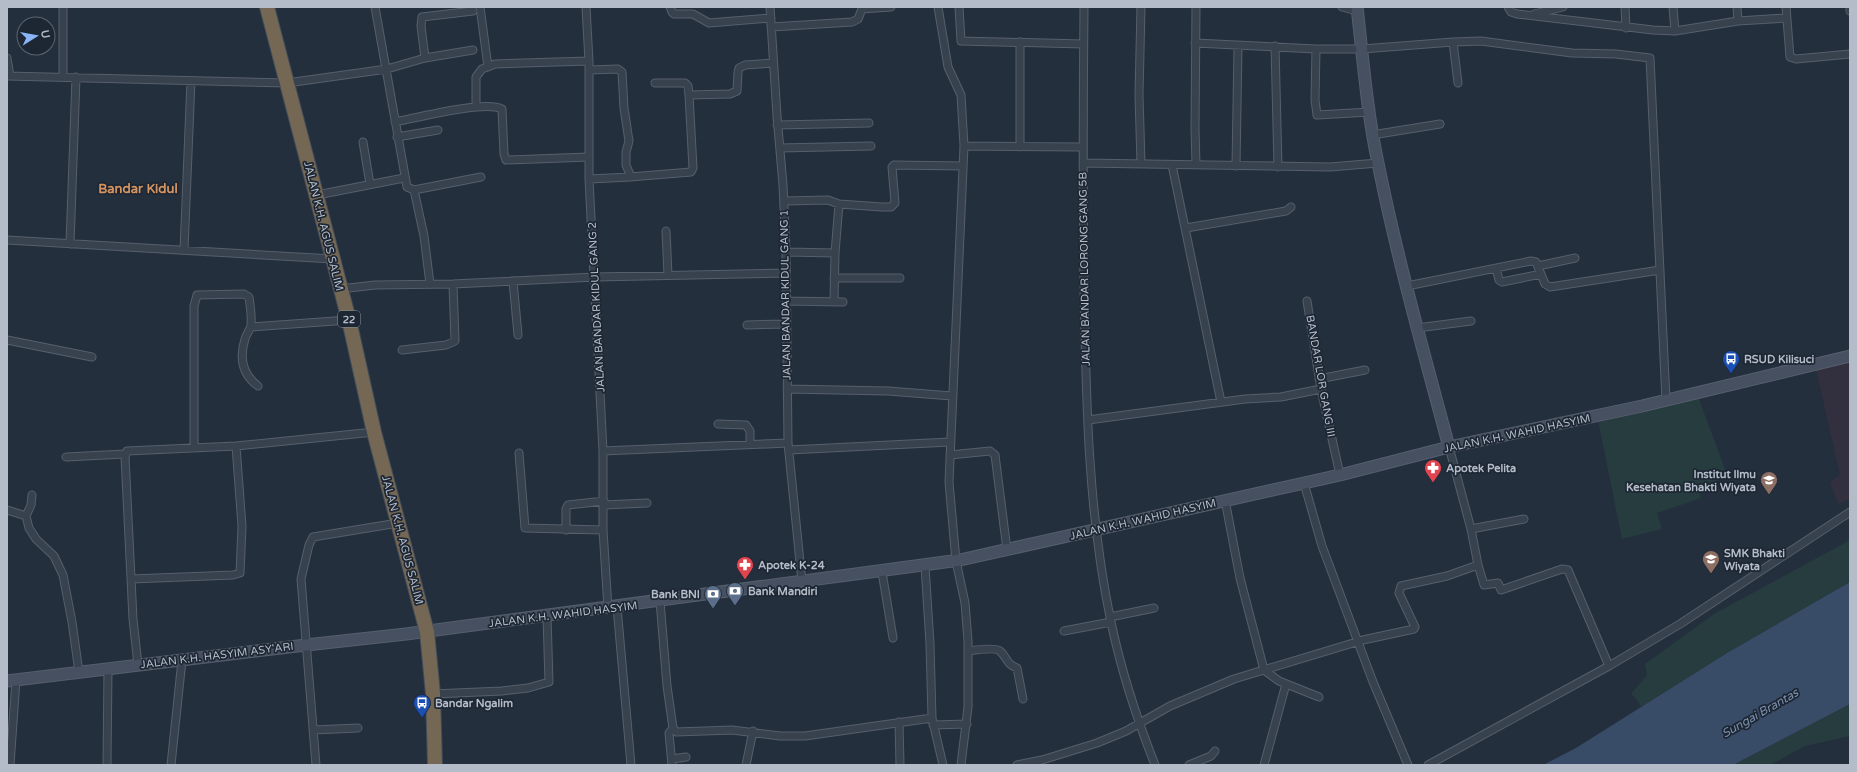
<svg xmlns="http://www.w3.org/2000/svg" width="1857" height="772" viewBox="0 0 1857 772" font-family="'Varela Round',sans-serif">
	<rect width="100%" height="100%" fill="#242f3e"/>
	<!-- medical -->
	<path fill="#32303f" d="M 1850,357 L 1850,499 L 1838,504 L 1830,482 L 1840,475 L 1815,365 Z"/>
	<!-- green -->
	<path fill="#263c3f" d="M 1697,394 L 1728,477 L 1697,487 L 1701,498 L 1657,513 L 1662,529 L 1622,539 L 1597,415 Z
		M 1850,540 L 1850,582 L 1727,653 L 1641,707 L 1638,701 L 1631,694 L 1647,675 L 1645,664 L 1714,614 Z
		M 1850,704 L 1850,736 L 1805,746 L 1770,765 L 1733,765 Z"/>
	<!-- water -->
	<path fill="#394c67" d="M 1850,582 L 1850,704 L 1733,765 L 1543,765 L 1576,748 L 1727,653 Z"/>
	<g fill="none" stroke-linecap="round" stroke-linejoin="round">
		<defs>
			<path id="street" d="M 63,7 L 63,77
				M 375,7 L 407,187 L 414,190 L 481,177
				M 480,7 L 488,67
				M 586,7 L 589,61 L 589,179 L 603,451 L 603,530 L 608,608
				M 670,7 L 672,12 L 674,14 L 693,14 L 709,23 L 771,18
				M 770,7 L 777,116 L 783,185 L 786,252 L 788,443 L 802,582
				M 938,7 L 948,67 L 961,95 L 964,146 L 949,482 L 956,561 L 965,603 L 968,641 L 968,707 L 961,765
				M 959,7 L 961,41 L 1083,44
				M 1084,7 C 1083,101 1083,194 1084,288 C 1086,399 1088,513 1111,622 C 1121,670 1137,719 1155,765
				M 1196,7 L 1195,129 L 1196,165
				M 1342,7 L 1357,11
				M 1508,7 L 1511,12 L 1517,14 L 1653,30 L 1675,31 L 1738,21 L 1786,18
				M 1625,7 L 1626,28
				M 1673,7 L 1675,31
				M 1737,7 L 1738,21
				M 1786,7 L 1790,57 L 1796,59 L 1850,54
				M 1850,7 L 1850,11
				M 1534,14 L 1563,7
				M 771,27 L 852,22 L 858,19 L 862,9 L 891,7
				M 1020,42 L 1020,147
				M 1453,42 L 1458,83
				M 1195,43 L 1316,49 L 1315,100 L 1317,115 L 1370,112
				M 1275,46 L 1278,167
				M 1316,49 L 1362,49 L 1453,42 L 1481,41 L 1572,53 L 1616,54 L 1650,58 L 1666,400
				M 7,58 L 10,76
				M 425,58 L 421,26 L 422,17 L 473,11
				M 589,70 L 618,69 L 622,72 L 624,108 L 629,141 L 626,152 L 626,165 L 631,177 L 589,179
				M 7,76 L 287,83 L 387,69 L 425,58 L 473,50
				M 655,83 L 685,83 L 688,86 L 689,95 L 730,94 L 737,91 L 738,72 L 739,68 L 745,65 L 773,63
				M 476,107 L 476,77 L 482,69 L 495,64 L 589,61
				M 395,122 C 416,118 485,100 502,109 L 504,154 L 506,160 L 589,157
				M 777,125 L 869,123
				M 1372,135 L 1440,124
				M 397,137 L 438,130
				M 363,142 L 370,184
				M 964,146 L 1082,147
				M 780,148 L 871,146
				M 1083,163 L 1330,167 L 1378,163
				M 1141,164 L 1139,95 L 1141,7
				M 1172,165 L 1221,402
				M 1236,166 L 1238,46
				M 630,177 L 691,172 L 693,168 L 689,95
				M 414,190 L 424,236 L 430,284
				M 317,195 L 404,178
				M 784,201 L 828,200 L 839,204 L 882,207 L 891,207 L 895,203 L 892,167 L 894,165 L 963,166
				M 1186,228 L 1286,211 L 1291,207
				M 666,231 L 668,275
				M 7,240 L 333,259
				M 70,244 L 76,77
				M 184,250 L 191,81
				M 786,252 L 835,253 L 839,204
				M 1538,266 L 1575,258
				M 1496,268 L 1499,280 L 1502,282 L 1541,274
				M 834,278 L 900,278
				M 513,281 L 518,335
				M 1407,286 L 1531,261 L 1536,262 L 1545,284 L 1550,287 L 1660,270
				M 340,289 L 375,285 L 453,284 L 595,277 L 785,273
				M 786,301 L 843,302
				M 1307,301 L 1321,389 L 1340,475
				M 834,302 L 835,253
				M 747,325 L 786,324
				M 251,327 L 349,320
				M 1417,328 L 1471,321
				M 7,340 L 92,357
				M 402,350 L 446,345 L 455,341 L 453,284
				M 1319,379 L 1365,370
				M 787,389 L 888,391 L 952,396
				M 1088,420 L 1245,399 L 1281,397 L 1321,389
				M 718,424 L 746,425 L 750,431 L 750,444
				M 194,448 L 194,306 L 197,295 L 244,294 L 249,297 C 250,305 252,316 251,325 C 251,329 246,334 245,339 C 239,358 242,374 258,386
				M 789,450 L 950,442
				M 603,451 L 788,443
				M 519,453 L 525,528 L 603,530
				M 950,455 L 990,451 L 995,455 L 1007,550
				M 66,457 L 125,454
				M 1304,483 L 1322,546 L 1373,682 L 1408,765
				M 1225,500 L 1240,578 L 1264,670 L 1279,681 L 1319,697
				M 604,505 L 647,503
				M 7,510 L 26,516 L 29,528 L 36,539 L 54,556 L 63,575 L 72,622 L 79,672
				M 26,516 L 31,505 L 32,495
				M 1471,529 L 1524,519
				M 566,530 L 566,509 L 568,505 L 604,501
				M 1478,565 L 1484,585 L 1498,583 L 1501,590 L 1562,569 L 1568,570 L 1609,666
				M 925,566 L 930,644 L 932,718 L 943,765
				M 882,572 L 893,638
				M 131,579 L 233,575 L 240,573 L 242,526 L 236,446
				M 660,601 L 667,686 L 673,728 L 676,732 L 732,730 L 780,736 L 805,736 L 932,718
				M 617,607 L 631,765
				M 1110,617 L 1154,608
				M 1064,631 L 1111,622
				M 968,651 C 975,650 995,647 1000,651 C 1008,658 1005,663 1017,668 L 1023,699
				M 138,665 L 133,619 L 125,457 L 127,451 L 236,446 L 374,432
				M 433,694 L 502,691 L 528,688 L 549,682 L 547,616
				M 899,722 L 900,765
				M 933,725 L 967,724
				M 313,730 L 358,728
				M 672,759 L 686,757
				M 10,765 L 16,680
				M 107,765 L 108,669
				M 171,765 L 182,660
				M 316,765 L 301,579 L 309,545 L 313,537 L 398,523
				M 672,765 L 669,733 L 673,728
				M 746,765 L 753,731
				M 1017,765 L 1042,760 L 1097,743 L 1126,731 L 1170,706 L 1234,679 L 1363,640 L 1414,629 L 1415,627 L 1399,593 L 1401,586 L 1447,576 L 1478,565 L 1471,529 L 1449,447
				M 1189,765 L 1211,756 L 1215,751
				M 1264,765 L 1286,684
				M 1428,765 L 1609,666 L 1680,624 L 1850,512"/>
			<path id="secondary" d="M 1357,7 C 1363,59 1367,112 1378,163 C 1397,258 1424,353 1449,447
				M 7,681 L 306,645 L 406,634 L 960,560 L 1340,475 L 1449,447 L 1642,406 L 1850,356"/>
			<path id="highway" d="M 267,7 L 349,320 L 374,432 L 427,632 L 433,694 L 435,765"/>
		</defs>
		<!-- street casing -->
		<use href="#street" stroke="#565f6c" stroke-width="9"/>
		<!-- secondary casing -->
		<use href="#secondary" stroke="#565f6c" stroke-width="13"/>
		<!-- highway casing -->
		<use href="#highway" stroke="#434c59" stroke-width="16"/>
		<!-- street -->
		<use href="#street" stroke="#38414e" stroke-width="7"/>
		<!-- secondary -->
		<use href="#secondary" stroke="#465061" stroke-width="11"/>
		<!-- highway -->
		<use href="#highway" stroke="#746855" stroke-width="14"/>
	</g>
	<!-- icons -->
	<defs>
		<symbol id="bus-pin" viewBox="-11 -11 22 30"><path d="M0 17L-7.5 6A9.5 9.5 0 1 1 7.5 6Z" fill="#1a4fb4" stroke="#1d2633"/><path d="M-5-6H5V4H4V6H2V4H-2V6H-4V4H-5ZM-3.5-4V0h7V-4ZM-3.5 1.2v1.5H-2V1.2ZM2 1.2v1.5H3.5V1.2Z" fill="#fff"/></symbol>
		<symbol id="pharmacy-pin" viewBox="-11 -11 22 30"><path d="M0 17L-7.5 6A9.5 9.5 0 1 1 7.5 6Z" fill="#e0444e" stroke="#1d2633"/><path d="M-2-6h4v4h4v4h-4v4h-4v-4h-4v-4h4Z" fill="#fff"/></symbol>
		<symbol id="university-pin" viewBox="-11 -11 22 30"><path d="M0 17L-7.5 6A9.5 9.5 0 1 1 7.5 6Z" fill="#8d6e63" stroke="#1d2633"/><path d="M0-5L7-2L0 1L-7-2ZM-4 1L0 2.5L4 1V4Q0 6-4 4Z" fill="#fff"/></symbol>
		<symbol id="school-pin" viewBox="-11 -11 22 30"><path d="M0 17L-7.5 6A9.5 9.5 0 1 1 7.5 6Z" fill="#8d6e63" stroke="#1d2633"/><path d="M0-5L7-2L0 1L-7-2ZM-4 1L0 2.5L4 1V4Q0 6-4 4Z" fill="#fff"/></symbol>
		<symbol id="bank-pin" viewBox="-11 -11 22 30"><path d="M0 17L-7.5 6A9.5 9.5 0 1 1 7.5 6Z" fill="#5c6f8a" stroke="#1d2633"/><path d="M-6-4H6V4H-6ZM0-2.3a2.3 2.3 0 1 0 0 4.6a2.3 2.3 0 1 0 0-4.6Z" fill="#fff"/></symbol>
	</defs>
	<g fill-rule="evenodd">
		<use href="#bus-pin" x="1721" y="349" width="20" height="27"/>
		<use href="#pharmacy-pin" x="1423" y="458" width="20" height="27"/>
		<use href="#university-pin" x="1759" y="470" width="20" height="27"/>
		<use href="#school-pin" x="1701" y="549" width="20" height="27"/>
		<use href="#pharmacy-pin" x="735" y="555" width="20" height="27"/>
		<use href="#bank-pin" x="725" y="581" width="20" height="27"/>
		<use href="#bank-pin" x="703" y="584" width="20" height="27"/>
		<use href="#bus-pin" x="412" y="693" width="20" height="27"/>
	</g>
	<g text-anchor="middle" stroke-width="3.5" stroke-linejoin="round" paint-order="stroke">
		<!-- shield labels -->
		<rect fill="#1d2633" stroke="#878f9c" stroke-width="1" x="338" y="311" width="22" height="16" rx="3"/>
		<g font-size="10" font-weight="bold" fill="#b4bcc9">
			<text x="349" y="323">22</text>
		</g>
		<!-- street labels -->
		<g font-size="11" fill="#b4bcc9" stroke="#1d2633">
			<text transform="translate(324 226) rotate(76)" y="4">JALAN K.H. AGUS SALIM</text>
			<text transform="translate(1084 269) rotate(-91)" y="4">JALAN BANDAR LORONG GANG 5B</text>
			<text transform="translate(785 295) rotate(-91)" y="4">JALAN BANDAR KIDUL GANG 1</text>
			<text transform="translate(596 307) rotate(-93)" y="4">JALAN BANDAR KIDUL GANG 2</text>
			<text transform="translate(1321 376) rotate(80)" y="4">BANDAR LOR GANG III</text>
			<text transform="translate(1517 433) rotate(-12)" y="4">JALAN K.H. WAHID HASYIM</text>
			<text transform="translate(1143 519) rotate(-13)" y="4">JALAN K.H. WAHID HASYIM</text>
			<text transform="translate(403 540) rotate(75)" y="4">JALAN K.H. AGUS SALIM</text>
			<text transform="translate(563 614) rotate(-7)" y="4">JALAN K.H. WAHID HASYIM</text>
			<text transform="translate(217 655) rotate(-7)" y="4">JALAN K.H. HASYIM ASY'ARI</text>
		</g>
		<!-- poi labels -->
		<g font-size="11" font-weight="bold" fill="#b4bcc9" stroke="#1d2633" text-anchor="start">
			<text x="1744" y="363">RSUD Kilisuci</text>
			<text x="1446" y="472">Apotek Pelita</text>
			<text x="1756" y="478" text-anchor="end">Institut Ilmu<tspan x="1756" dy="13">Kesehatan Bhakti Wiyata</tspan></text>
			<text x="1724" y="557">SMK Bhakti<tspan x="1724" dy="13">Wiyata</tspan></text>
			<text x="758" y="569">Apotek K-24</text>
			<text x="748" y="595">Bank Mandiri</text>
			<text x="700" y="598" text-anchor="end">Bank BNI</text>
			<text x="435" y="707">Bandar Ngalim</text>
		</g>
		<!-- water labels -->
		<g font-size="12" font-style="italic" fill="#7c92b1" stroke="#1d2633">
			<text transform="translate(1760 713) rotate(-30)" y="4">Sungai Brantas</text>
		</g>
		<!-- quarter labels -->
		<g font-size="13" font-weight="bold" fill="#d59563" stroke="#1d2633">
			<text x="138" y="193">Bandar Kidul</text>
		</g>
	</g>
	<!-- border -->
	<rect width="1857" height="772" fill="none" stroke="#b4bcc9" stroke-width="16"/>
	<!-- north arrow -->
	<g transform="translate(36 36) rotate(79)"><circle r="19" fill="#1d2633" stroke="#59626f"/>
	<path d="M0-3L7 15L0 10L-7 15Z" fill="#8ab4f8"/>
	<text y="-6" font-size="11" font-weight="bold" text-anchor="middle" fill="#b4bcc9">U</text>
	</g>
</svg>
